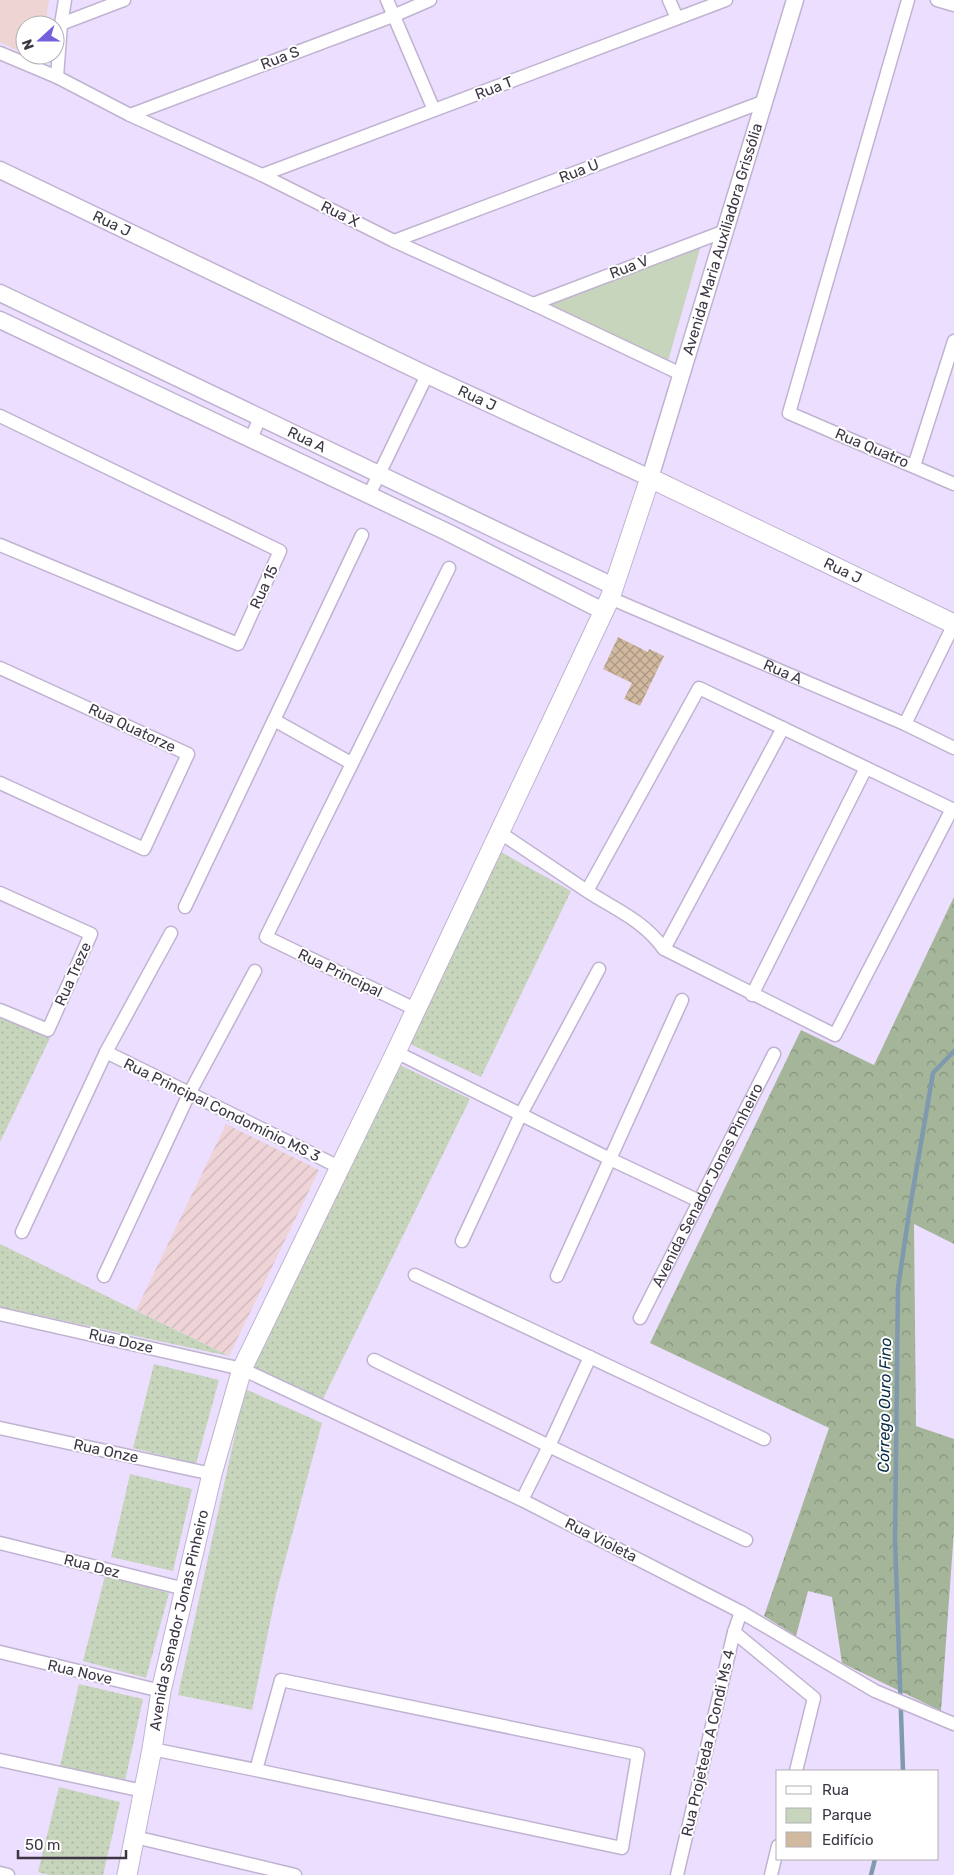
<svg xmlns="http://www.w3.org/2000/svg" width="954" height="1875" viewBox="0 0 954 1875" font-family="Rubik,sans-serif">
	<defs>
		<pattern id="industrial-furrows" width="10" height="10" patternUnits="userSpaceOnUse" patternTransform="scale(1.25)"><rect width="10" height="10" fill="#eed3d7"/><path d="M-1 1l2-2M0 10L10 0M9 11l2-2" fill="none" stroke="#cdb6ba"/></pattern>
		<pattern id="grass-dots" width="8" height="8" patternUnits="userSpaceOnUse" patternTransform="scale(1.25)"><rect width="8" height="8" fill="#c6d5bb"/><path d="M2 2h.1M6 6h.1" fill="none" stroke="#abb7a2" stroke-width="1.8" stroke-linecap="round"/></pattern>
		<pattern id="forest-crowns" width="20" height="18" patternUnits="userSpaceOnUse" patternTransform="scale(1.25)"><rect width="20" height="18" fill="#a4b599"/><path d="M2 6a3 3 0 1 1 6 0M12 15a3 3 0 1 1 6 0" fill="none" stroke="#87947e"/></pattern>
		<pattern id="building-cross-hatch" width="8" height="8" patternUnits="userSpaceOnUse" patternTransform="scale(1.25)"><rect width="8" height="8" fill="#d1b99f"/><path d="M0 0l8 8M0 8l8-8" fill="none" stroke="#ab9783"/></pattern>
	</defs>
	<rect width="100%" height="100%" fill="#ecdefe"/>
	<!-- industrial -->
	<path fill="url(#industrial-furrows)" d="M 226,1124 L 319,1170 L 229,1356 L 136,1310 Z"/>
	<!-- education -->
	<path fill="#eed4d3" d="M 0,0 L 49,0 L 45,25 L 25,25 L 25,54 L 0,42 Z"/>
	<!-- grass -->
	<path fill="url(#grass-dots)" d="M 499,851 L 571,891 L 481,1077 L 408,1043 Z
		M 0,1018 L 50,1038 L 0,1142 Z
		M 398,1064 L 470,1099 L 323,1399 L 253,1368 Z
		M 0,1244 L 229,1356 L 0,1307 Z
		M 154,1364 L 219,1380 L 196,1464 L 133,1448 Z
		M 245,1389 L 322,1423 L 276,1594 L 252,1710 L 178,1695 Z
		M 130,1474 L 192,1489 L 173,1571 L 111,1557 Z
		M 105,1576 L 169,1593 L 146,1678 L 83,1661 Z
		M 79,1684 L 143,1699 L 125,1781 L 60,1766 Z
		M 59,1787 L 120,1802 L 103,1875 L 49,1875 L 38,1872 Z"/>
	<!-- forest -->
	<path fill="url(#forest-crowns)" d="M 954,897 L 954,1244 L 914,1224 L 916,1426 L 954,1439 L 954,1530 L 941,1711 L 842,1663 L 832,1597 L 808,1591 L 796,1636 L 764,1616 L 829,1428 L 650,1343 L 801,1030 L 874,1065 Z"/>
	<!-- green -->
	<path fill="#c6d5bb" d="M 701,245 L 668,361 L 545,304 Z"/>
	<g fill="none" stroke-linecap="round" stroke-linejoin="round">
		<!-- stream -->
		<path stroke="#7f9aaf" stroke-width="4.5" d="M 903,1771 L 895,1539 L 898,1288 L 909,1213 L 933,1073 L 954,1051
			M 871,1875 L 875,1859"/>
	</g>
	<!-- building -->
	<path fill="url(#building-cross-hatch)" d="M 618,637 L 648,652 L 649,649 L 664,656 L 640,706 L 624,699 L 632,683 L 603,669 Z"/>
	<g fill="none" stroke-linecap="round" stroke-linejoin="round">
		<defs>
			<g id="minor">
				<path d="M 387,0 L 434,110"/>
				<path d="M 669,0 L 677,18"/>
				<path d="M 908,0 L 789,413 L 954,484"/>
				<path d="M 937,0 L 954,5"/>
				<path d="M 61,24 L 124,0"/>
				<path d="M 0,53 L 57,77 L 130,115 L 262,175 L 394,241 L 533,304 L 681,374"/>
				<path d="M 57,77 L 61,24 L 65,0"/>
				<path d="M 130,115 L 393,16 L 430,0"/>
				<path d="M 262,175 L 726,0"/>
				<path d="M 394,241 L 765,101"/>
				<path d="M 533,304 L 725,231"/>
				<path d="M 0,416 L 280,551 L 238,644 L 0,545"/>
				<path d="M 251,439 L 260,417"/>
				<path d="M 914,466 L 954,341"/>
				<path d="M 369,495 L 427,375"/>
				<path id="s1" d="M 610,598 L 905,724 L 954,748"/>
				<path d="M 0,668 L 188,754 L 144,849 L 0,783"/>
				<path d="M 274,720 L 351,763"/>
				<path d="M 905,724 L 954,624"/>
				<path d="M 499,832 L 587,891 C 616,910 643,920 664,949 L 835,1035 L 952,809 L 699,688 L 587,891"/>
				<path d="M 0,893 L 91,934 L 48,1030 L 0,1010"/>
				<path d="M 185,907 L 362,535"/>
				<path d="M 664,949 L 783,728"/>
				<path d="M 752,995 L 866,768"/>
				<path d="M 415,1009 L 266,937 L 449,568"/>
				<path d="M 106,1052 L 339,1167"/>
				<path d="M 396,1052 L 610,1159 L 699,1201"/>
				<path d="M 22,1232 L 106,1052 L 171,933"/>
				<path d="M 462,1241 L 521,1114 L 599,969"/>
				<path d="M 415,1275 L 764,1439"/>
				<path d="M 104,1276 L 189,1094 L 255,971"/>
				<path d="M 557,1276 L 682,1000"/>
				<path d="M 0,1314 L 242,1369 L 522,1500 L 741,1612 L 875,1691 L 954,1724"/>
				<path id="s2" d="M 640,1318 L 774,1054"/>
				<path d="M 374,1360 L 549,1446 L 746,1540"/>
				<path d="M 0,1428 L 212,1474"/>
				<path d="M 522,1500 L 549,1446 L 590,1357"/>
				<path d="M 0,1543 L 185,1589"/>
				<path d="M 734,1632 L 814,1698 L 796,1771"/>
				<path d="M 0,1652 L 161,1691"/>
				<path d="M 152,1749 L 256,1770 L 622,1848 L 638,1754 L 281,1680 L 256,1770"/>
				<path d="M 0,1760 L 143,1791"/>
				<path d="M 135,1837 L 295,1875"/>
				<path d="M 0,1873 L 8,1875"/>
				<path d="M 677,1875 L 734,1632 L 741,1612"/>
				<path d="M 771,1875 L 778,1846"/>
			</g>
			<g id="tertiary">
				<path id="s3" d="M 0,170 L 427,375 L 650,478 L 795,0"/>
				<path id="s4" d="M 0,293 L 613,586"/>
				<path d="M 0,320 L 447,532 L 603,611"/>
			</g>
			<g id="secondary">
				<path id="s5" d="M 127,1875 L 152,1749 L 161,1691 L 212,1474 L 242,1369 L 396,1052 L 610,598 L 650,478 L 954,624"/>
			</g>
		</defs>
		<!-- minor casing -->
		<use href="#minor" stroke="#c0b3d1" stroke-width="15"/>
		<!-- tertiary casing -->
		<use href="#tertiary" stroke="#c0b3d1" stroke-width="19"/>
		<!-- secondary casing -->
		<use href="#secondary" stroke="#c0b3d1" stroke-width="21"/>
		<!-- minor -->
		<use href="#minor" stroke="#fff" stroke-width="12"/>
		<!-- tertiary -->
		<use href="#tertiary" stroke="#fff" stroke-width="16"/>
		<!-- secondary -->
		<use href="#secondary" stroke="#fff" stroke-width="19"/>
	</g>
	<g text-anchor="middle" stroke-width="4" stroke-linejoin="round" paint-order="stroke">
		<!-- street labels -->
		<g font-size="15" fill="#3d3744" stroke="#fff">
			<text transform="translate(280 58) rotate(-21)" y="5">Rua S</text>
			<text transform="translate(494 88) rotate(-21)" y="5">Rua T</text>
			<text transform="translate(579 171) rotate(-21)" y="5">Rua U</text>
			<text transform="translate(340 214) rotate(26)" y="5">Rua X</text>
			<text dy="5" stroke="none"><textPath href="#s3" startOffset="124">Rua J</textPath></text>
			<text dy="5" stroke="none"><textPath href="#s3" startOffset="969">Avenida Maria Auxiliadora Grissólia</textPath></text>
			<text transform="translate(629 267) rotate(-21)" y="5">Rua V</text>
			<text dy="5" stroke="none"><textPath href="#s3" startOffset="529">Rua J</textPath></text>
			<text dy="5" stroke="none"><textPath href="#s4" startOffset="340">Rua A</textPath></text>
			<text transform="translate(872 448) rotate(23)" y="5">Rua Quatro</text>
			<text dy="5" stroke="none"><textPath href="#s5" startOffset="1714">Rua J</textPath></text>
			<text transform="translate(264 587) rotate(-65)" y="5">Rua 15</text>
			<text dy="5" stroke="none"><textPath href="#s1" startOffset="188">Rua A</textPath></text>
			<text transform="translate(132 728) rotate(25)" y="5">Rua Quatorze</text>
			<text transform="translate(340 973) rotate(26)" y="5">Rua Principal</text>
			<text transform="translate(73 974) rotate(-66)" y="5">Rua Treze</text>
			<text transform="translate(222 1110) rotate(26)" y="5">Rua Principal Condomínio MS 3</text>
			<text dy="5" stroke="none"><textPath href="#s2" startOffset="149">Avenida Senador Jonas Pinheiro</textPath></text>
			<text transform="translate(121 1341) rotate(13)" y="5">Rua Doze</text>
			<text transform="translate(106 1451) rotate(12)" y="5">Rua Onze</text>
			<text transform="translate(601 1540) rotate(27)" y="5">Rua Violeta</text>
			<text transform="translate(92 1566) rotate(14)" y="5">Rua Dez</text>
			<text dy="5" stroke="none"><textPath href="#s5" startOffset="260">Avenida Senador Jonas Pinheiro</textPath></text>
			<text transform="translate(80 1672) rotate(13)" y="5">Rua Nove</text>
			<text transform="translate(708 1743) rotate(-77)" y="5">Rua Projeteda A Condi Ms 4</text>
		</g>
		<!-- water labels -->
		<g font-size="16" font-style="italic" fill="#062d43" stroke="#fff">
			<text transform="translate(884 1405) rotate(-89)" y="6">Córrego Ouro Fino</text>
		</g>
	</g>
	<!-- legend -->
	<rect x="776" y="1770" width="162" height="90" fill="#ffffff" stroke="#b1afb4"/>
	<rect x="786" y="1786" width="25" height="8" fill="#ffffff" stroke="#b1afb4"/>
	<text x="822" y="1795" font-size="15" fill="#3d3744">Rua</text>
	<rect x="786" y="1808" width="25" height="15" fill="#c6d5bb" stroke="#b1afb4"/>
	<text x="822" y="1820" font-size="15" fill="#3d3744">Parque</text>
	<rect x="786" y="1832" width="25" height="15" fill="#d1b99f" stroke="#b1afb4"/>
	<text x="822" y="1845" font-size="15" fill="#3d3744">Edifício</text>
	<!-- north arrow -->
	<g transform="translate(40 40) rotate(249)"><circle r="24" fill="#ffffff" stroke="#b1afb4"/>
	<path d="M0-4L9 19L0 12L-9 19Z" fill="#7560db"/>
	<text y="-8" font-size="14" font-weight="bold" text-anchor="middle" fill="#3d3744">N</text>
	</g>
	<!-- scale -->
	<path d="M18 1850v8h108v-8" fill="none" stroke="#3d3744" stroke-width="2.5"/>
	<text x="25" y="1850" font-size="15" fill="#3d3744" stroke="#ffffff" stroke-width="4" paint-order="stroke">50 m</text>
</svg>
